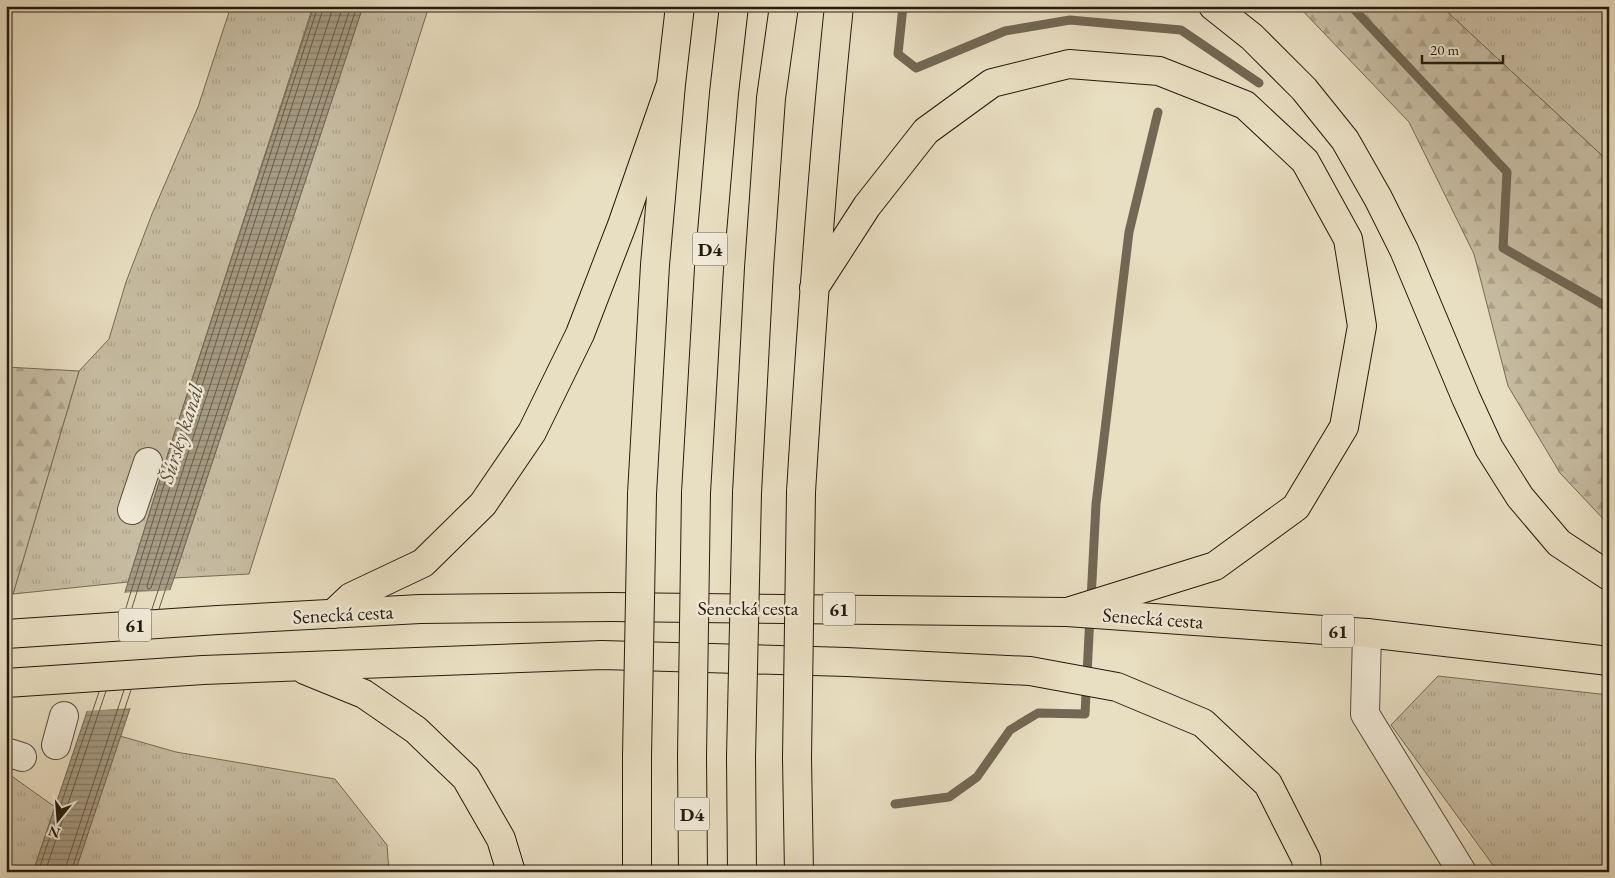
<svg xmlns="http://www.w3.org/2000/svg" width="1615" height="878" viewBox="0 0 1615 878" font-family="'EB Garamond',serif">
	<defs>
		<pattern id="grass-tufts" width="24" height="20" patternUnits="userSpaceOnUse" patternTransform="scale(1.25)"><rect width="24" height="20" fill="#c7bda3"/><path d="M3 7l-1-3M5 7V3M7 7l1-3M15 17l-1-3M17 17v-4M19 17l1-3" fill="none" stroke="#aba28b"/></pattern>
		<pattern id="forest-firs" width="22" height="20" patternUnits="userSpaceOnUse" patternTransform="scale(1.25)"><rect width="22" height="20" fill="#c7bda3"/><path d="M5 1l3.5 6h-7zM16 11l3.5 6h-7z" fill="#aba28b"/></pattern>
		<pattern id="water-rules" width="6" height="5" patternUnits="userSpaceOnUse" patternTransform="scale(1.25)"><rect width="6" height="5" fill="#a69c84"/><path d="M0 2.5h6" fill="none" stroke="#877e6a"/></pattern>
	</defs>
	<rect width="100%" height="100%" fill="#e8dec1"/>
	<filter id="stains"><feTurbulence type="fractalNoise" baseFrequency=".004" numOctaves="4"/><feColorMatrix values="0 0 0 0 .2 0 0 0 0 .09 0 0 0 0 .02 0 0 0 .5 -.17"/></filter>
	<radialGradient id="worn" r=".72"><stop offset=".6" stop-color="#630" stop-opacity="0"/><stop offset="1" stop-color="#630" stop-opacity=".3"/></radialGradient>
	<!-- grass -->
	<path fill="url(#grass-tufts)" stroke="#766c58" d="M 231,6 L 313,6 L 172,441 L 128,582 L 13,594 L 79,371 L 109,339 L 126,282 L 152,214 L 198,107 Z
		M 363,6 L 429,6 L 249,574 L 174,578 Z
		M 1441,6 L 1609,6 L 1609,162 Z
		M 1438,676 L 1609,695 L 1609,872 L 1498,872 L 1391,725 Z
		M 120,736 L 176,752 L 335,779 L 387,845 L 389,872 L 75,872 Z
		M 6,772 L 55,807 L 33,872 L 6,872 Z"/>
	<!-- forest -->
	<path fill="url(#forest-firs)" stroke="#766c58" d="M 1298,6 L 1441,6 L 1609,162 L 1609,525 L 1560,473 L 1508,386 L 1474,254 L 1409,122 Z
		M 6,367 L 79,371 L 13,594 L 6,595 Z"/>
	<!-- water -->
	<path fill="url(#water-rules)" stroke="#726855" d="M 314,6 L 363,6 L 174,578 L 75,872 L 33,872 L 97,682 L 172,441 Z"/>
	<!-- pier -->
	<path fill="#e8dec1" d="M 173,590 L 132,708 L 85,711 L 122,593 Z"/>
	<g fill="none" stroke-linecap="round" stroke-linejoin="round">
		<!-- shore -->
		<path stroke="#665c49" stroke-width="1" d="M 332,6 L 331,14 L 190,447 L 147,586 L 148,589 L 151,588 L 343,6
			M 152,609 L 351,6
			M 159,609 L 357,6
			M 125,611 L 177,443 L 318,6
			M 131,611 L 183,445 L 324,6
			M 38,872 L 99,692
			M 45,872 L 106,691
			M 64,872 L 124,690
			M 71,872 L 131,690"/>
		<!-- stream -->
		<path stroke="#726855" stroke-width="9" d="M 903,6 L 898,54 L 916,68 L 1005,31 L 1070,20 L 1181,30 L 1259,83
			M 1351,6 L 1507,172 L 1503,248 L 1609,308
			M 1091,600 L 1096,504 L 1129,232 L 1158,112
			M 895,804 L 949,797 L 977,777 L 1010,730 L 1038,713 L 1085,714 L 1090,615"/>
		<defs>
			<path id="minor" d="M 132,510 L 148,462
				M 1367,633 L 1365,714 L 1462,872
				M 56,745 L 64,716
				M 6,752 L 22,757"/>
			<path id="major" d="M 6,634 L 218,620 L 420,609 L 611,607 L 1067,612 L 1367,633 L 1609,661"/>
			<path id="highway" d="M 1213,6 L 1252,37 L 1304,89 L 1345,140 L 1378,198 L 1404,250 L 1466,398 L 1489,448 L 1520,497 L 1559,543 L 1609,576
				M 814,288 L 867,206 L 926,131 L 992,83 L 1069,64 L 1159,71 L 1245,105 L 1305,161 L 1348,239 L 1362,326 L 1344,427 L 1296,507 L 1215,566 L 1067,612
				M 801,492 C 811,330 822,168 839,6
				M 696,493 L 709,268 L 724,93 L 734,6
				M 747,493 L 759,268 L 771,98 L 784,6
				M 642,494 L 655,265 L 671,84 L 680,6
				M 333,614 L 351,597 L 423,563 L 483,504 L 532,432 L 580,334 L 622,225 L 671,84
				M 305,670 L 364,694 L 416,730 L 466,778 L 501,839 L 511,872
				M 6,683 L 203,670 L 602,655 L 847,662 L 1030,671 L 1117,687 L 1203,723 L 1268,784 L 1306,859 L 1307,872
				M 692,757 L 693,872
				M 741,757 L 742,872
				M 797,758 L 799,872
				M 637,872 L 637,756"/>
		</defs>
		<!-- minor casing -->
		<use href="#minor" stroke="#564c3b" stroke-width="30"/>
		<!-- major casing -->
		<use href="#major" stroke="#251b0e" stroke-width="30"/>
		<!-- highway casing -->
		<use href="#highway" stroke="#251b0e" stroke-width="30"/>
		<!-- minor -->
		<use href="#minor" stroke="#f0ead7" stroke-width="28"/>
		<!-- major -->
		<use href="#major" stroke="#e8dec1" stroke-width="28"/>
		<!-- highway -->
		<use href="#highway" stroke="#e8dec1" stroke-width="28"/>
		<defs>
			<path id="highway-bridge" d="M 637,756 L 642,494
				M 692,757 L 696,493
				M 741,757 L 747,493
				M 797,758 L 801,492"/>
		</defs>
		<!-- highway-bridge casing -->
		<use href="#highway-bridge" stroke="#251b0e" stroke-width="30" stroke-linecap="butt"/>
		<!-- highway-bridge -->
		<use href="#highway-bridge" stroke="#e8dec1" stroke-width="28"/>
	</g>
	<g text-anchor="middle" stroke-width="5" stroke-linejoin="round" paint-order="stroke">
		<!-- shield labels -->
		<g fill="#f0ead7" stroke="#62594a" stroke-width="1">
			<rect x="692.5" y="232.5" width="35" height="33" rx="4"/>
			<rect x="823" y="592.5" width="32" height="33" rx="4"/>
			<rect x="119" y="608.5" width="32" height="33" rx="4"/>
			<rect x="1322" y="614.5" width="32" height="33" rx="4"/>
			<rect x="674.5" y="797.5" width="35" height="33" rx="4"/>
		</g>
		<g font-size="19" font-weight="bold" fill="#251b0e">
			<text x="710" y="256">D4</text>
			<text x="839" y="616">61</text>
			<text x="135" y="632">61</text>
			<text x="1338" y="638">61</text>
			<text x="692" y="821">D4</text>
		</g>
		<!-- street labels -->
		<g font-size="20" fill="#251b0e" stroke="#f0ead7">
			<text x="748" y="615">Senecká cesta</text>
			<text transform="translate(343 614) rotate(-3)" y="7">Senecká cesta</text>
			<text transform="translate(1153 618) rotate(4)" y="7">Senecká cesta</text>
		</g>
		<!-- water labels -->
		<g font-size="21" font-style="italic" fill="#594f3d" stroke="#f0ead7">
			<text transform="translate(181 434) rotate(-72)" y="7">Šúrsky kanál</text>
		</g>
	</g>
	<!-- margin -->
	<rect width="1615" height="878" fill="none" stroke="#e8dec1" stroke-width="25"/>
	<rect x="8" y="8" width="1600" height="863" fill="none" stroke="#251b0e" stroke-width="2.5"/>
	<rect x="12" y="12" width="1590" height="853" fill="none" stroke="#251b0e"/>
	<!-- north arrow -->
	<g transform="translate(58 820) rotate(197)" stroke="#f0ead7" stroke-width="4" paint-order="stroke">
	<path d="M0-4L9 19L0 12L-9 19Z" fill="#251b0e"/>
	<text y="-8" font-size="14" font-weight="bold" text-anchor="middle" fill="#251b0e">N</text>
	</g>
	<!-- scale -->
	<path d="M1422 55v8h81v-8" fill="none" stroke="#251b0e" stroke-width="2.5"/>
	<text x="1430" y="55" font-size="15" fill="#251b0e" stroke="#f0ead7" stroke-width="4" paint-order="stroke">20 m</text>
	<rect width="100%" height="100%" filter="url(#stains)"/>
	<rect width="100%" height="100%" fill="url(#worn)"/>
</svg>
